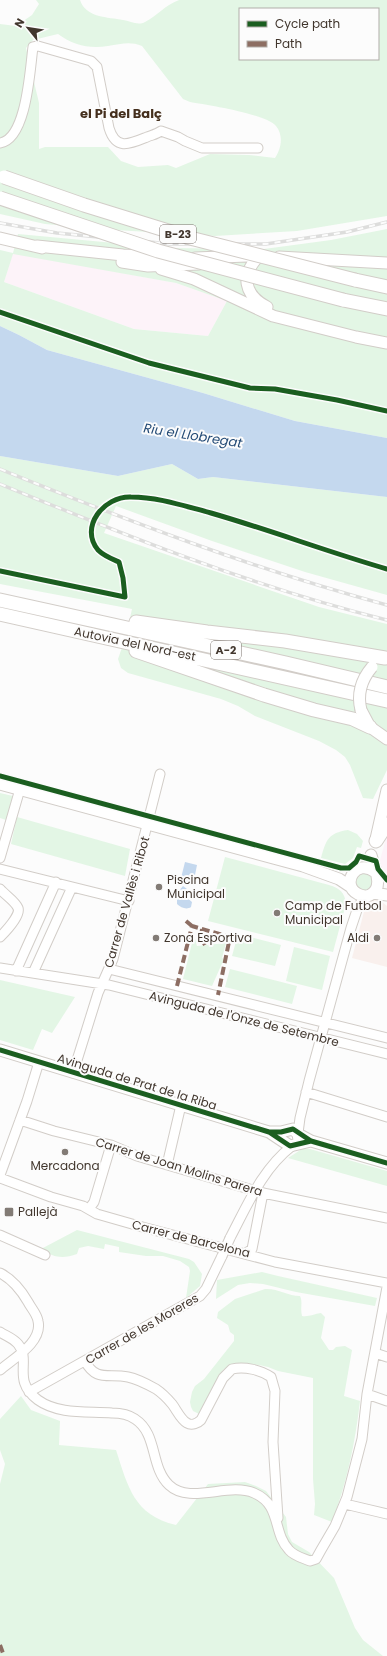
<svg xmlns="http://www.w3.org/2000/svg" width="387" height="1656" viewBox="0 0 387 1656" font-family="Poppins,sans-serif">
	<rect width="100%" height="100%" fill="#fcfcfc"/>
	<!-- commercial -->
	<path fill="#f9f0ed" d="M 368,896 L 382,902 L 387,906 L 387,967 L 352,958 Z"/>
	<!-- industrial -->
	<path fill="#fdf3f9" d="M 13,253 L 176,283 L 227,301 L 208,336 L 134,329 L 4,282 Z
		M 387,834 L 387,879 L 378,868 Z"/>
	<!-- green -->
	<path fill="#e3f6e5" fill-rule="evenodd" d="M 36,0 L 80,0 C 86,18 108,17 123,20 C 130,21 138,26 145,22 C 157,16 165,5 179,0 L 387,0 L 387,216 L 297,231 L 215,236 L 115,230 L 45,224 L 0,214 L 0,24 L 16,26 L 32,15 L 39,4 ZM 240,9 L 378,9 L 378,59 L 240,59 ZM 58,34 C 73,45 89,49 108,46 C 121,44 130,41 142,46 L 183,99 L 190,102 C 208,105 266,114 276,126 C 284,136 281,149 275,158 L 249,155 L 210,154 L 176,168 L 168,165 L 138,167 L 121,161 L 108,147 L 45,147 L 39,149 L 39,103 L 26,48 L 33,40 Z
		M 387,229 L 387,438 L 295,421 L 203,393 L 47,350 L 19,335 L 0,326 L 0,250 L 13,253 L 18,234 L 168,248 L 264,249 L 331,240 ZM 13,254 L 176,283 L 227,301 L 208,336 L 134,329 L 4,282 Z
		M 0,456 L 118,476 L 172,464 L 198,479 L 213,477 L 387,497 L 387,595 L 305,572 L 212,541 L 116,506 L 104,533 L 319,607 L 387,624 L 387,770 L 373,799 L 363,798 L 350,765 L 345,757 L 336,750 L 319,741 L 255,716 L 238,706 L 221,699 L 128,673 L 121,668 L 118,659 L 126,636 L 132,609 L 0,584 Z
		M 0,793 L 13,796 L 6,820 L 0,818 Z
		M 17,817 L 130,849 L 125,876 L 11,844 Z
		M 348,830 L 357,834 L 363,841 L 361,848 L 357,847 L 353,858 L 345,864 L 321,858 C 326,840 328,833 348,830 Z
		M 225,857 L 329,885 C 340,888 345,893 346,904 L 333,952 L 208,921 Z
		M 364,873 L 372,877 L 372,888 L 364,892 L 356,887 C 355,880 357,875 364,873 Z
		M 238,934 L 281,945 L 275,966 L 232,956 Z
		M 194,935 L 197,946 L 226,943 L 222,958 L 224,959 L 212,986 L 183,979 Z
		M 294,947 L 330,956 L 322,990 L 286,981 Z
		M 230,969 L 297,986 L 292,1004 L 225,987 Z
		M 0,980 L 75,997 L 52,1033 L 42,1029 L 33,1050 L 0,1040 Z
		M 302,1149 L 310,1149 L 387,1171 L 387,1186 L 288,1158 Z
		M 77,1230 L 189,1259 L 194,1262 L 202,1274 L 200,1286 L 186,1298 L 190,1271 L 189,1267 L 180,1261 L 163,1256 L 146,1256 L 119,1252 L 119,1247 L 105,1244 L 104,1249 L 88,1246 L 79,1248 L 77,1254 C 63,1259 54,1258 41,1249 Z
		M 262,1272 L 278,1276 L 377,1298 L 375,1306 L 296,1292 L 263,1284 L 250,1283 L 238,1285 L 216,1299 L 217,1280 Z
		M 265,1289 C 277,1288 288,1296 300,1296 C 303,1302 300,1308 302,1316 C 309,1317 314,1314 321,1313 L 325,1317 L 321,1338 L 329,1350 L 333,1350 L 336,1347 L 345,1346 L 352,1350 L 344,1396 L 360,1401 C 355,1444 347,1482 332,1522 L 314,1515 L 315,1504 L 313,1479 L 313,1378 L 278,1371 L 268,1367 L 259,1365 L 237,1363 L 230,1365 L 223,1370 L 199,1414 L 193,1411 L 191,1407 L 190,1402 L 192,1392 L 195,1386 L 204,1379 L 234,1341 L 234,1335 L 230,1332 L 228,1325 L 217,1318 L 218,1312 L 235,1299 Z
		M 21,1396 L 31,1410 L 60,1421 L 59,1445 L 116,1450 C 128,1487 134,1515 176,1525 L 208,1484 L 245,1482 L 256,1486 L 266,1491 L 286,1517 L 288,1534 L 292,1542 L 309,1552 L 334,1578 L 355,1628 L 363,1640 L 383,1656 L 0,1656 L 0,1484 L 5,1464 L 0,1450 L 0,1419 Z"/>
	<!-- water -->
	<path fill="#c4d8ee" d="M 0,326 L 19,335 L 47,350 L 203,393 L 295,421 L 387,438 L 387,497 L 213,477 L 198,479 L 172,464 L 118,476 L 0,456 Z
		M 185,862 L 197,865 L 194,880 L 196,881 L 195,886 L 180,882 Z
		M 183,886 L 187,889 L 186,897 L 192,902 L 191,907 C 187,910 181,908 177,904 L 177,893 Z"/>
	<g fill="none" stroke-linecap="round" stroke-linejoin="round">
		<defs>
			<path id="minor" d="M 0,143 C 27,139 30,68 33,47 L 38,46 L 91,61 L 97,67 L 109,128 C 116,151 130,144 147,137 C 152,135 157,134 161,131 L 178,137 L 185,141 L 202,148 L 258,148
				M 0,858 L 20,789
				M 0,869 L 129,901
				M 0,889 C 5,895 15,901 18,908 C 21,915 5,932 0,937
				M 0,968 L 109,985 L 387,1054
				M 109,969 L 387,1038
				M 16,971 L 56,882
				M 33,973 L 72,887
				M 73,1073 L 98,993 L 113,959 L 160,774
				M 306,1092 L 387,1117
				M 20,1120 L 54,1131 L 111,1145 L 137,1156 L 263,1193 L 387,1218
				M 298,1133 L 300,1118 L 309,1081 L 351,928 L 358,907 L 365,896
				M 167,1165 L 181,1105
				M 0,1175 L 27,1101 L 39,1062
				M 0,1178 L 51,1197 L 83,1206 L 97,1214 L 146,1228 L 275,1262 L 387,1283
				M 89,1209 L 94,1202 L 111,1145
				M 0,1235 L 45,1255
				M 230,1238 C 247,1206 262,1169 292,1146
				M 246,1253 L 252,1249 L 263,1193
				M 0,1273 C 12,1279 21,1290 28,1302 C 31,1308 37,1314 38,1321 C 43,1342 14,1358 0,1370
				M 0,1332 C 6,1336 13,1338 18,1344 C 32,1361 11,1380 38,1400 C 59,1415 88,1411 112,1413 C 120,1413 128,1414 135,1419 C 158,1434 150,1467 169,1485 C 190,1505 228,1482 254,1493 C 282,1505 272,1532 289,1550 C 294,1556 303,1558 310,1561 L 316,1559 L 321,1550 L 335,1526 L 347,1497 L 362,1439 L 367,1394 L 387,1287
				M 375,1353 L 387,1357
				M 85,1361 C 96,1382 108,1373 128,1377 C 138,1379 147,1384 156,1389 C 162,1393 167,1398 172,1404 C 176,1409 181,1420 187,1423 C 192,1426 198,1423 201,1420 L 223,1378 L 232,1369 C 245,1366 260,1370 271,1377 L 275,1391 L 273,1442 L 278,1518
				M 29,1392 L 200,1296 L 206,1289 L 222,1256
				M 367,1394 L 387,1401
				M 345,1504 L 387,1514"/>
			<path id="major" d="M 0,238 L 42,248
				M 37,246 L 123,255 L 173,258
				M 259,256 C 240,275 244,295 267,307
				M 279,257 L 387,263
				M 195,258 L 247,256
				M 122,262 L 148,266 L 199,264
				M 161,269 L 194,279 L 273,316 L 356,337 L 387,343
				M 361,710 L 370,727 L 387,739
				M 0,784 L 303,866 L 339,879 L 351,887
				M 376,839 L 387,790
				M 371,855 C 374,867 385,888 370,895 C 366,897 362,896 358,894 C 340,885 356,857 375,872
				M 373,893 L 387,895
				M 0,1050 L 269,1132 L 290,1146 L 311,1141
				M 269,1132 L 281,1132 L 293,1129 L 298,1134 L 299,1140
				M 298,1134 L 311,1141 L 387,1163"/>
			<path id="highway" d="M 355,280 L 387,287
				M 343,300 L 387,309
				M 0,600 L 286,663 L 387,687
				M 0,614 L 387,701
				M 136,622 L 207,632 L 285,641 L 385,658
				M 136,651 L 264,695 L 314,710 L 353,719 L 370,727
				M 376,841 L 387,824"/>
		</defs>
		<!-- minor casing -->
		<use href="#minor" stroke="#d2cdc8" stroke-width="11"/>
		<!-- major casing -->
		<use href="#major" stroke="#d2cdc8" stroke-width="13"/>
		<!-- highway casing -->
		<use href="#highway" stroke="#d2cdc8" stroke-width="15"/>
		<!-- minor -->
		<use href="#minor" stroke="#fff" stroke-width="9"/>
		<!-- major -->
		<use href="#major" stroke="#fff" stroke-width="11"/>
		<!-- highway -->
		<use href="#highway" stroke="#fff" stroke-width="13"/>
		<defs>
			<path id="rail" d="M 0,223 L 57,233 L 170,244 L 266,244 L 347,232 L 387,222
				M 0,469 C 128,521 254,569 387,605
				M 0,484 C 127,536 254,587 387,620"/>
		</defs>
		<!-- rail casing -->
		<use href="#rail" stroke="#dddddc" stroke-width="3.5"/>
		<!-- rail -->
		<use href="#rail" stroke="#fcfcfc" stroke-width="2" stroke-dasharray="6" stroke-linecap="butt"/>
		<defs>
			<path id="minor-bridge" d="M 222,1256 L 230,1238"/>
			<path id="major-bridge" d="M 361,710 C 357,694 361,680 372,667"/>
			<path id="highway-bridge" d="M 4,177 L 84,205 L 194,239 L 355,280
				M 0,198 L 158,251 L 343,300"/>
		</defs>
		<!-- minor-bridge casing -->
		<use href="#minor-bridge" stroke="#d2cdc8" stroke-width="11" stroke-linecap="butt"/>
		<!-- major-bridge casing -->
		<use href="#major-bridge" stroke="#d2cdc8" stroke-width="13" stroke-linecap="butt"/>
		<!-- highway-bridge casing -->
		<use href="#highway-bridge" stroke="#d2cdc8" stroke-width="15" stroke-linecap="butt"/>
		<!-- minor-bridge -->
		<use href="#minor-bridge" stroke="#fff" stroke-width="9"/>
		<!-- major-bridge -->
		<use href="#major-bridge" stroke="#fff" stroke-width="11"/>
		<!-- highway-bridge -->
		<use href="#highway-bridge" stroke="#fff" stroke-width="13"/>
		<!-- quiet -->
		<path stroke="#8d6e63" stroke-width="4" stroke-dasharray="8 4" stroke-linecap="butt" d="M 186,921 L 192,926
			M 202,929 L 201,938 L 205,945
			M 177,986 L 192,926 L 230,937 L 218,995
			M 0,1645 L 4,1656"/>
		<defs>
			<path id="cycleway" d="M 0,312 L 149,363 L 250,388 L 275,389 L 337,400 L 387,411
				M 0,571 L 125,597 L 123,578 L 119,562 C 112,559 104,556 98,550 C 79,527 104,496 131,497 C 158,497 184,506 211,513 C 270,530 328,552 387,569
				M 0,776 L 341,868 L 349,868 L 356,862 L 359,856 L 376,861 L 378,869 L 387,880
				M 0,1050 L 269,1132 L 290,1146 L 311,1141
				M 269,1132 L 281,1132 L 293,1129 L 311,1141 L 387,1163"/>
		</defs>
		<!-- cycleway casing -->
		<use href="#cycleway" stroke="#fcfcfc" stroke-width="8"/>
		<!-- cycleway -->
		<use href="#cycleway" stroke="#1b5e20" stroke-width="5"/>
	</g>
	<!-- markers -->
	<g fill="#827b75" stroke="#fcfcfc" stroke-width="1.5">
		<circle cx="159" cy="887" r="4"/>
		<circle cx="277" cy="913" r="4"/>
		<circle cx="156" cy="938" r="4"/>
		<circle cx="377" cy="938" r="4"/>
		<circle cx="65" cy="1152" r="4"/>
		<rect x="4" y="1207" width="10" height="10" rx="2"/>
	</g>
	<g text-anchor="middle" stroke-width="4" stroke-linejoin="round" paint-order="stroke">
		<!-- shield labels -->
		<g fill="#fcfcfc" stroke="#79716b" stroke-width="1">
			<rect x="160" y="225" width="36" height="18" rx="3"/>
			<rect x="211" y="641" width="30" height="18" rx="3"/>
		</g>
		<g font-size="11" font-weight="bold" fill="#41362d">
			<text x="178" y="238">B-23</text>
			<text x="226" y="654">A-2</text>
		</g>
		<!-- street labels -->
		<g font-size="12" fill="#41362d" stroke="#fcfcfc">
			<text transform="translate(135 644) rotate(12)" y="4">Autovia del Nord-est</text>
			<text transform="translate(127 902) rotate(-74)" y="4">Carrer de Vallès i Ribot</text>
			<text transform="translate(244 1019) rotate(14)" y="4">Avinguda de l'Onze de Setembre</text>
			<text transform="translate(137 1082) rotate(17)" y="4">Avinguda de Prat de la Riba</text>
			<text transform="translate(179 1167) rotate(17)" y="4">Carrer de Joan Molins Parera</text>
			<text transform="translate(191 1239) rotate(14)" y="4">Carrer de Barcelona</text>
			<text transform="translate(142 1329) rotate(-30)" y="4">Carrer de les Moreres</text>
		</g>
		<!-- poi labels -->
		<g font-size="12" fill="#41362d" stroke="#fcfcfc" text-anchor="start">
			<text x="167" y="884">Piscina<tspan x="167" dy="14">Municipal</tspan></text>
			<text x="285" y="910">Camp de Futbol<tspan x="285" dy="14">Municipal</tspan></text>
			<text x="164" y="942">Zona Esportiva</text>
			<text x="369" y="942" text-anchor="end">Aldi</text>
			<text x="65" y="1170" text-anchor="middle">Mercadona</text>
			<text x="18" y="1216">Pallejà</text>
		</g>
		<!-- neighbourhood labels -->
		<g font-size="13" font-weight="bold" fill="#442f1d" stroke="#fcfcfc">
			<text x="121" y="118">el Pi del Balç</text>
		</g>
		<!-- water labels -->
		<g font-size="13" font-style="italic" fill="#244b76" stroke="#fcfcfc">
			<text transform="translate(193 435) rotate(9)" y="5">Riu el Llobregat</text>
		</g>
	</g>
	<!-- legend -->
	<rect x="239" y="8" width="140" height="52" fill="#fcfcfc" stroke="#b1ada9"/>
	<rect x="247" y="21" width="20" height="6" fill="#1b5e20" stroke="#b1ada9"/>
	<text x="275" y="28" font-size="12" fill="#41362d">Cycle path</text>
	<rect x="247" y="41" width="20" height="6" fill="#8d6e63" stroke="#b1ada9"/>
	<text x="275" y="48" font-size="12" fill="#41362d">Path</text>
	<!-- north arrow -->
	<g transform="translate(28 28) rotate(300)" stroke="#fcfcfc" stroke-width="3" paint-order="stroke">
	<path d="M0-3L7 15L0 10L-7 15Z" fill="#41362d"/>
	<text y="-6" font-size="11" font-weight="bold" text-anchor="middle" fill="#41362d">N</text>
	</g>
</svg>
